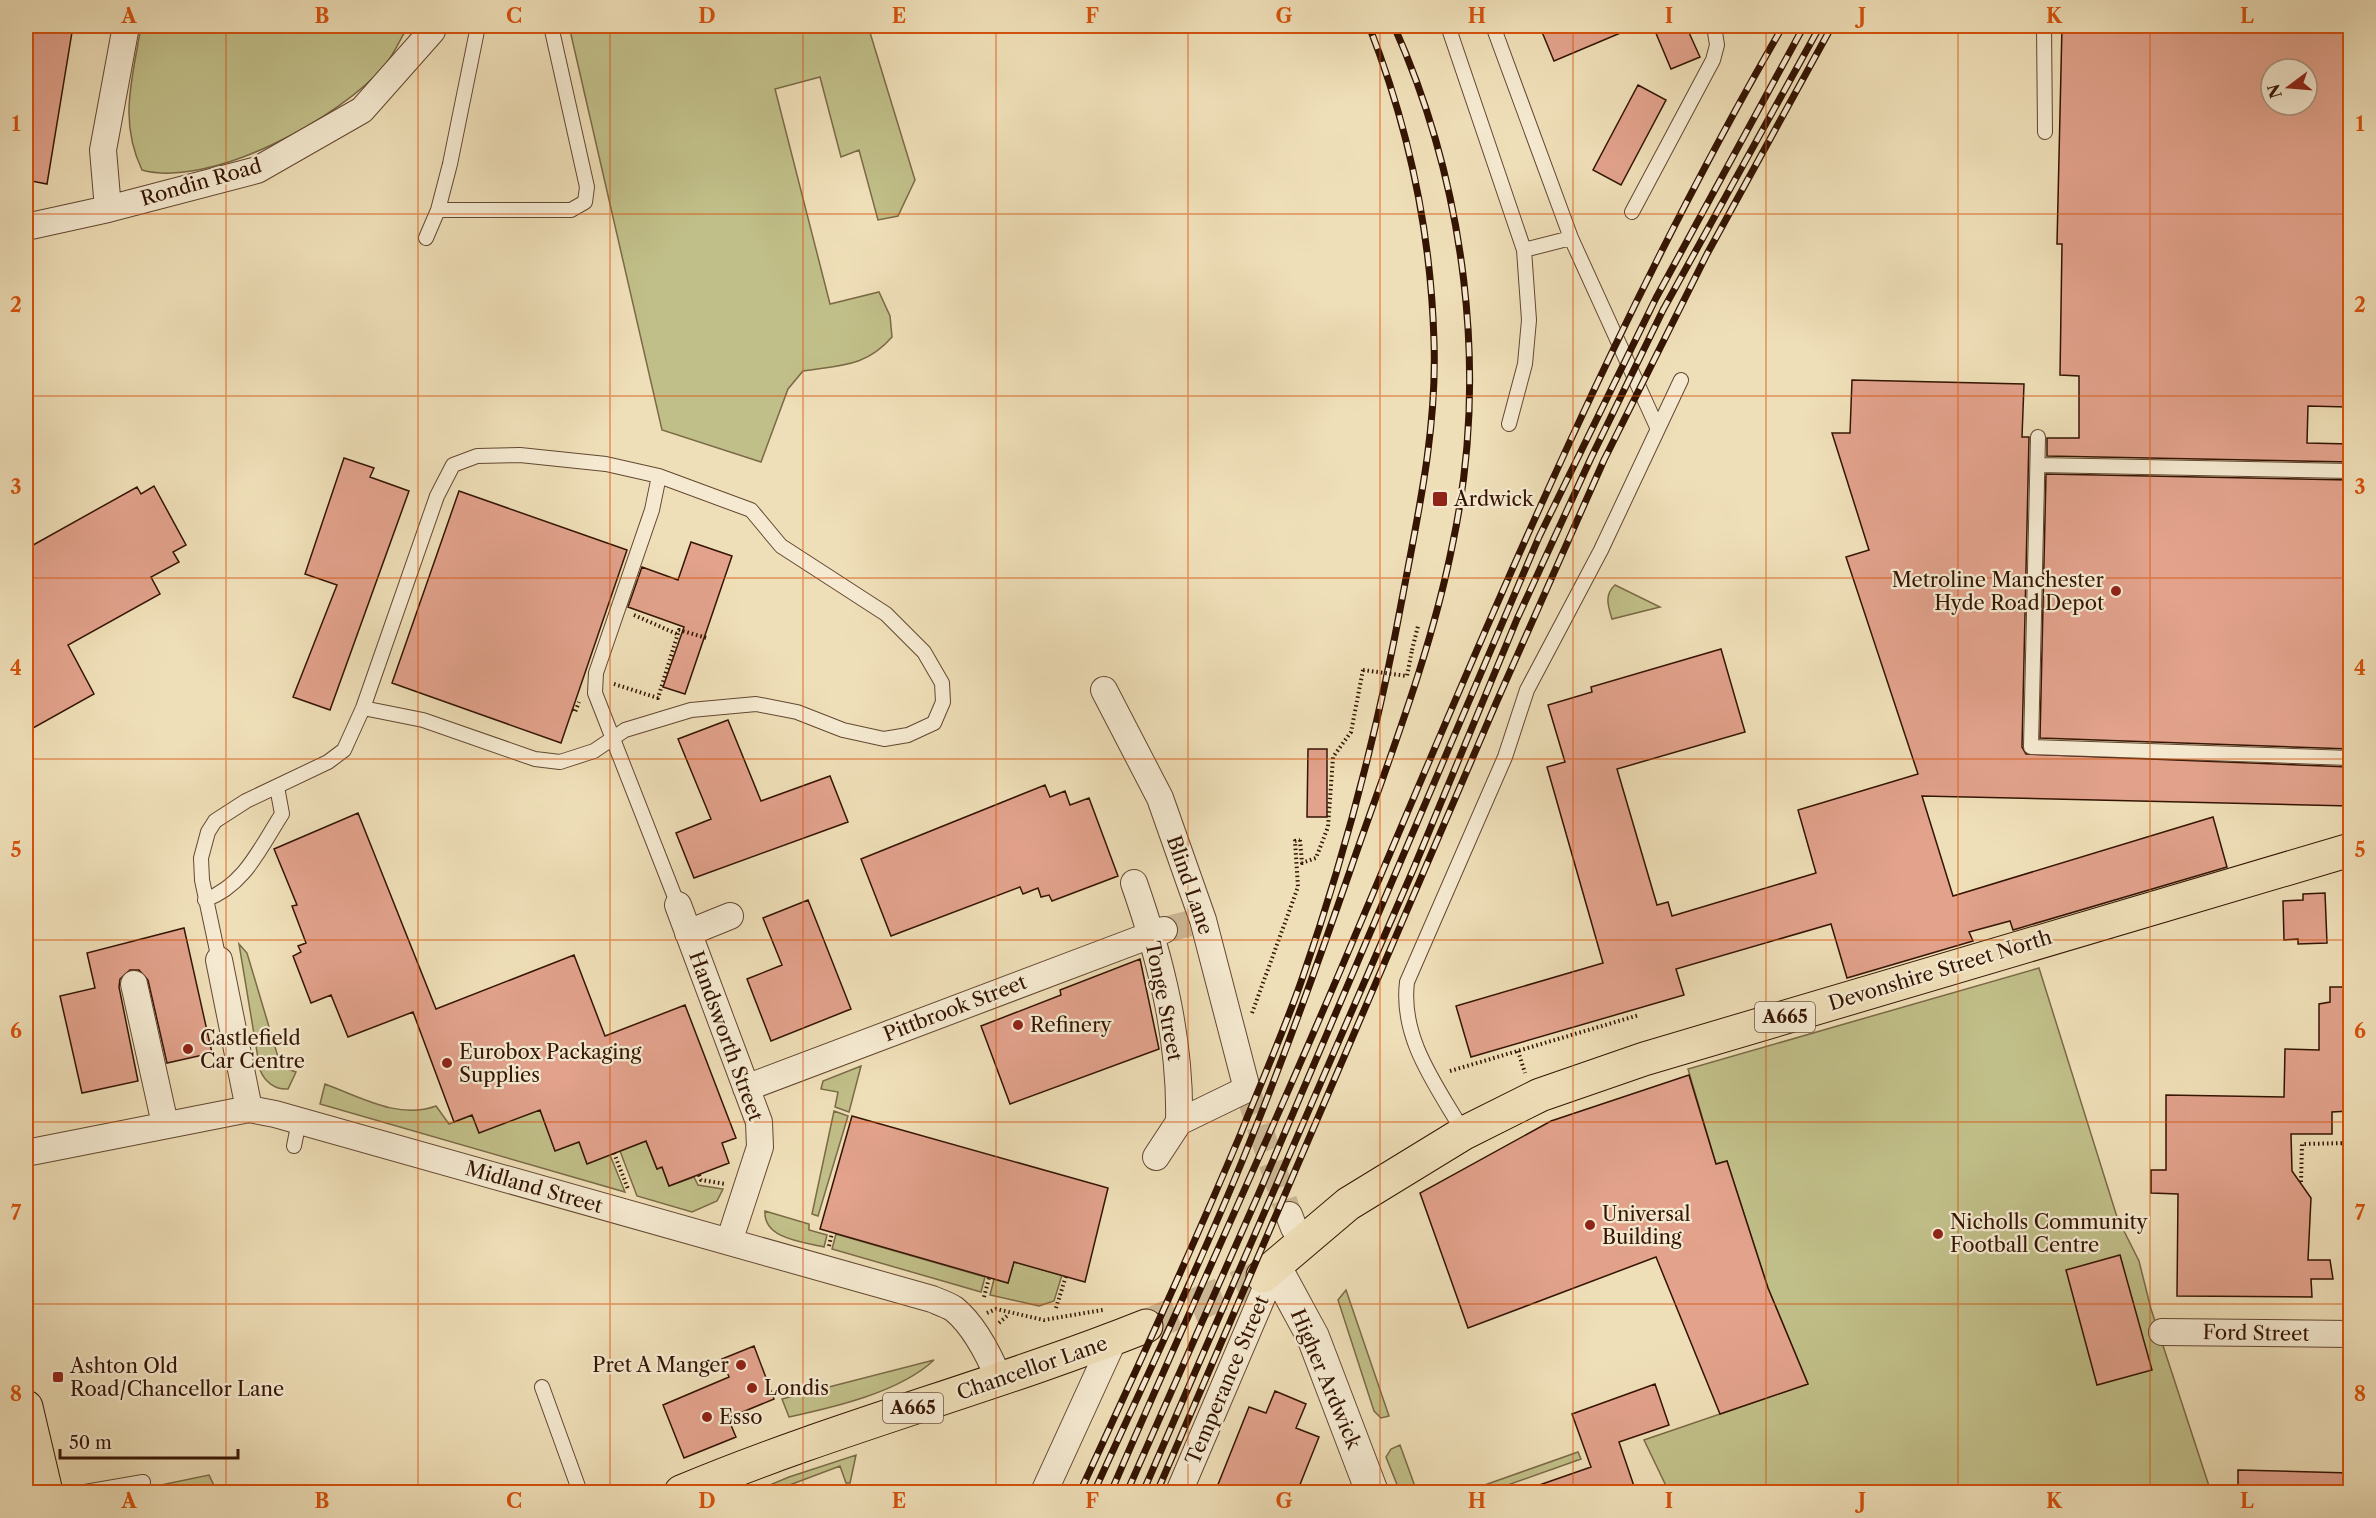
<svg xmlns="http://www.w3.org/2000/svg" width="2376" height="1518" viewBox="0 0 2376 1518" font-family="'Libre Caslon Text',serif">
	<rect width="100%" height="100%" fill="#efdfb8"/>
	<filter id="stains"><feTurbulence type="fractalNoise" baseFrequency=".00333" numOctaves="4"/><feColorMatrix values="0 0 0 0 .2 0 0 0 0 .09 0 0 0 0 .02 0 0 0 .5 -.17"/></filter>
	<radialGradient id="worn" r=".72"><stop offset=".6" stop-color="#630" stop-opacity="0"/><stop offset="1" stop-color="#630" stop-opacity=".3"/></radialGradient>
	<!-- green -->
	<path fill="#c1bf89" stroke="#7a6a46" stroke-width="1.5" d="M 141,26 L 408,26 C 401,38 394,54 385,65 C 341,118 210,189 142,170 C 118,119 133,78 141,26 Z
		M 569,26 L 868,26 L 915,180 L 898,216 L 878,220 L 859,150 L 841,157 L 820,77 L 775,89 L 830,304 L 879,292 L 890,316 L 892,337 C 866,367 840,365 803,371 L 788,389 L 761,462 L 662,430 Z
		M 1615,585 L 1660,607 L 1612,619 C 1608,606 1604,595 1615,585 Z
		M 239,944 L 247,953 L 281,1067 L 296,1072 L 288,1089 C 275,1090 265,1082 260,1070 Z
		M 2039,968 L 2117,1217 L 2139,1261 L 2151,1309 L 2211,1492 L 1669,1492 L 1644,1440 L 1808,1384 L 1768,1288 L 1727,1161 L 1716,1164 L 1688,1069 Z
		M 861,1066 L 849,1112 L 835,1107 L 838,1092 L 821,1089 L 823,1081 Z
		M 325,1084 C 360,1097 399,1120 436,1106 L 449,1124 L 472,1115 L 540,1110 L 555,1150 L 579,1142 L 610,1155 L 625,1192 L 320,1104 Z
		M 834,1111 L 848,1116 L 818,1216 L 812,1214 Z
		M 646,1141 L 657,1169 L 662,1167 L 669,1186 L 694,1177 L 698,1185 L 723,1189 L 717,1201 L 692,1212 L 637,1196 L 620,1151 Z
		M 765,1211 L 809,1224 L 809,1230 L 827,1235 L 824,1247 C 804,1242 763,1239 765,1211 Z
		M 836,1234 L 985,1277 L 981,1292 L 832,1249 Z
		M 1014,1262 L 1062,1275 L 1054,1301 L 1039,1306 L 990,1295 L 994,1279 L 1008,1283 Z
		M 1346,1290 L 1389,1416 L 1381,1418 L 1374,1411 L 1338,1300 Z
		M 934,1360 C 900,1392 835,1407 789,1417 L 782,1399 Z
		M 1400,1445 L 1417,1492 L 1400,1492 L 1386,1457 L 1391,1449 Z
		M 1578,1452 L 1581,1459 L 1488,1492 L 1465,1492 Z
		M 856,1455 L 850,1483 L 846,1483 L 840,1466 L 771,1492 L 753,1492 L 789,1477 Z
		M 209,1475 L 217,1492 L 127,1492 Z"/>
	<!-- building -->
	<path fill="#e2a28c" stroke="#341402" stroke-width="1.5" fill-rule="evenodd" d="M 26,26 L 73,26 L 47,184 L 26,180 Z
		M 1557,26 L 1637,26 L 1554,61 L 1542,32 Z
		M 1668,26 L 1686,26 L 1700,57 L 1671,69 L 1655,31 Z
		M 2062,26 L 2350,26 L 2350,379 L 2348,407 L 2308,406 L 2307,443 L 2350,444 L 2350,462 L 2047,456 L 2047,438 L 2079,438 L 2079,376 L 2060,375 L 2062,244 L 2057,244 ZM 2271,69 L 2307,69 L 2307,105 L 2271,105 Z
		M 1638,85 L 1666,100 L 1621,185 L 1593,170 Z
		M 1852,380 L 2024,384 L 2022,437 L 2029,437 L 2022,747 L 2026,754 L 2350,767 L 2350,806 L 1922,796 L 1953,896 L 2213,817 L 2227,867 L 2013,930 L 2010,921 L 1969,932 L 1973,941 L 1847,978 L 1831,924 L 1676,969 L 1684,995 L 1471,1057 L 1456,1006 L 1603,963 L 1547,767 L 1565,762 L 1548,705 L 1592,692 L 1591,687 L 1721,649 L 1745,732 L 1617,769 L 1657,905 L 1668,902 L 1672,916 L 1816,873 L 1798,810 L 1918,774 L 1846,557 L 1869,550 L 1832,433 L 1850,433 Z
		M 344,458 L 374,468 L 370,477 L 409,491 L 330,710 L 293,697 L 337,585 L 305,574 Z
		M 2046,474 L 2350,480 L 2350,749 L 2040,738 Z
		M 154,486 L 186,545 L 173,552 L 179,562 L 151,577 L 160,594 L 68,645 L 94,694 L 26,732 L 26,549 L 137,487 L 141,494 Z
		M 459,491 L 627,550 L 561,743 L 392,683 Z
		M 691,542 L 732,556 L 685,694 L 663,687 L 684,627 L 628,607 L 642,567 L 678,580 Z
		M 728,720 L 761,801 L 830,776 L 848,822 L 694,878 L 676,833 L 711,819 L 678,739 Z
		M 1308,749 L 1327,749 L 1327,817 L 1307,817 Z
		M 1045,785 L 1050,797 L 1065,791 L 1070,805 L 1089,798 L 1118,876 L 1052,901 L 1049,895 L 1041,897 L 1038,888 L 1023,894 L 1020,887 L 891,936 L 861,859 Z
		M 358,813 L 436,1009 L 574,955 L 605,1036 L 685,1005 L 736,1138 L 722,1143 L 729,1163 L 669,1186 L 662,1167 L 657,1169 L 646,1141 L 587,1164 L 579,1142 L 555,1151 L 540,1110 L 479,1133 L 472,1115 L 454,1122 L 413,1012 L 348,1037 L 331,995 L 311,1003 L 293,956 L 301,952 L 298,946 L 306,943 L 292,906 L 297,905 L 274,849 Z
		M 2325,893 L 2327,943 L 2298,944 L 2298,939 L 2284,940 L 2283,901 L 2303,900 L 2303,894 Z
		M 808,900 L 851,1009 L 771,1041 L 747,979 L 782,965 L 763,918 Z
		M 184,928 L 212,1053 L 167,1063 L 148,980 L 139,970 L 130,970 L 120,979 L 119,987 L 138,1081 L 82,1093 L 60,996 L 95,988 L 87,953 Z
		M 1140,959 L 1159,1049 L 1010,1104 L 981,1026 L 1061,995 L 1060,990 Z
		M 2330,987 L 2350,987 L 2350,1111 L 2332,1112 L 2332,1134 L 2291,1134 L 2292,1171 L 2311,1198 L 2308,1260 L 2330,1260 L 2333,1279 L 2311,1279 L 2312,1297 L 2177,1296 L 2178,1194 L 2151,1193 L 2151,1170 L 2166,1170 L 2166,1095 L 2284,1097 L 2285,1049 L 2319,1050 L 2319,1004 L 2330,1002 Z
		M 1689,1075 L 1716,1164 L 1727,1161 L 1768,1288 L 1808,1384 L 1720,1414 L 1656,1257 L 1468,1328 L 1420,1193 L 1551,1121 Z
		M 852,1116 L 1108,1188 L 1085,1282 L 1014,1262 L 1008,1283 L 820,1229 Z
		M 2120,1255 L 2152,1370 L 2097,1385 L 2066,1270 Z
		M 754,1346 L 774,1399 L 728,1418 L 736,1437 L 684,1458 L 663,1405 L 729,1377 L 722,1359 Z
		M 1655,1384 L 1669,1425 L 1619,1442 L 1636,1492 L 1526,1492 L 1525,1490 L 1591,1467 L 1572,1414 Z
		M 1275,1391 L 1306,1404 L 1296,1428 L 1319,1437 L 1297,1492 L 1215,1492 L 1249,1407 L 1266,1413 Z
		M 2238,1470 L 2350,1473 L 2350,1492 L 2238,1492 Z"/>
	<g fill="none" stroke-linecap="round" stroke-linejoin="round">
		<!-- minor-tunnel -->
		<path stroke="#cab694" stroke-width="26" stroke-dasharray="26 13" stroke-linecap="butt" d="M 1164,930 L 1191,923
			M 1247,1089 L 1289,1215"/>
		<!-- trunk-tunnel -->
		<path stroke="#cab694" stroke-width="33" stroke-dasharray="33 16" stroke-linecap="butt" d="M 1146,1326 L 1263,1276"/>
		<defs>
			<path id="service" d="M 1448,26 L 1524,250 L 1571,238
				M 1493,26 L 1571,238 L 1657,427
				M 2044,26 L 2045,132
				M 438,210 L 571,210 L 585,202 L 587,187 L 551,26
				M 1632,212 L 1713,60 L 1717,45 L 1714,26
				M 426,238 L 438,210 L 450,164 L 478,26
				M 1509,424 L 1525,364 L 1529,320 L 1524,250
				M 2038,437 L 2031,747 L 2350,758
				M 2038,465 L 2350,471
				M 659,476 L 652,510 L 596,673 L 595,693 L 678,905
				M 205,900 C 245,885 260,848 282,814 L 277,787
				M 219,960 L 202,880 L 201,858 L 208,832 L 215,821 L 246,801 L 328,762 L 344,750 L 363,708 L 437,496 L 453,465 L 477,456 L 520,455 L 606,464 L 659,476 L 751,510 L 781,546 L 886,614 L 924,652 L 942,683 L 943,702 L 934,723 L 908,735 L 884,739 L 843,730 L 797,712 L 756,704 L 691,710 L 625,730 L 594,751 L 560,762 L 535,759 L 423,720 L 363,708
				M 1464,1133 C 1437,1086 1400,1039 1407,982 L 1505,757 L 1527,690 L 1601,550 L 1681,380
				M 294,1146 L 299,1121
				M 542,1387 L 580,1492
				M 85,1492 L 143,1482"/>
			<path id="minor" d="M 108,209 L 103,150 L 126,26
				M 26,227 L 108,209 L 257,170 L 362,110 L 432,31 L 433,26
				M 1104,690 L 1160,798 L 1203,920 L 1247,1089 L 1179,1122 L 1156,1157
				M 1134,883 C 1161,960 1181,1040 1179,1122
				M 678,905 L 759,1122 L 760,1147 L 729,1242
				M 688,933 L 730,916
				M 219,960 L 249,1109
				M 134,984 L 165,1124
				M 746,1088 L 1164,930
				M 26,1153 L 249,1109 L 275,1114 L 932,1299 C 939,1302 948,1305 954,1309 C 975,1326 990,1357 1000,1381
				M 1289,1215 L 1294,1228 L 1304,1242
				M 2162,1332 L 2350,1334
				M 1044,1492 L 1114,1339
				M 1179,1492 L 1275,1267"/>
			<path id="tertiary" d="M 1275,1267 L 1313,1337 L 1372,1492"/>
			<path id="trunk" d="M 1263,1276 L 1348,1204 L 1464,1133 L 1540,1095 L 1644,1059 L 2350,850
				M 26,1407 L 46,1492
				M 681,1492 C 833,1428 993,1387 1146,1326"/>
		</defs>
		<!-- service casing -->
		<use href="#service" stroke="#634730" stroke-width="16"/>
		<!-- minor casing -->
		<use href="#minor" stroke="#634730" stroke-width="28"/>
		<!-- tertiary casing -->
		<use href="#tertiary" stroke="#634730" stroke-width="34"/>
		<!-- trunk casing -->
		<use href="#trunk" stroke="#341402" stroke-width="35"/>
		<!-- path -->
		<path stroke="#341402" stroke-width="4" stroke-dasharray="1.5 3" stroke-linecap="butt" d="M 634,615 L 677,634
			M 1412,650 L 1418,626
			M 614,684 L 658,698 L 679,630 L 707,638
			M 572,710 L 575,712 L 579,702
			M 1300,840 L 1302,863 L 1316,858 L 1328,827 L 1333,757 L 1351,732 L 1363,670
			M 1252,1013 L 1298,887 L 1295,841 L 1300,840
			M 1518,1051 L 1525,1073
			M 1450,1071 L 1639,1015
			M 614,1153 L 628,1189
			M 699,1175 L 701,1180 L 725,1184
			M 2301,1182 L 2302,1144 L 2350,1143
			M 829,1246 L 832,1233
			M 984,1297 L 989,1278
			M 1056,1308 L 1066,1276
			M 987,1313 L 996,1309 L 1044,1320 L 1103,1310
			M 999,1323 L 1007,1316"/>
		<!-- service -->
		<use href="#service" stroke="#f5ead1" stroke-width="14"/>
		<!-- minor -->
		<use href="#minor" stroke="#f5ead1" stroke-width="26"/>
		<!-- tertiary -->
		<use href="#tertiary" stroke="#f5ead1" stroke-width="32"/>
		<!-- trunk -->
		<use href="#trunk" stroke="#efdfb8" stroke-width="33"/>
		<defs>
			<path id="rail" d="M 1080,1492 C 1135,1373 1190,1254 1241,1133 C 1261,1083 1283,1033 1301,982 C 1345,856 1379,725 1403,594 C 1419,510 1437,427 1434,342 C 1431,232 1409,128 1369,26
				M 1094,1492 C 1144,1382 1197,1272 1243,1159 C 1282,1063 1317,966 1351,868 C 1388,761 1431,654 1453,542 C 1489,371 1465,185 1394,26
				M 1111,1492 C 1189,1311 1272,1132 1349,950 C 1482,637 1612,321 1783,26
				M 1127,1492 L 1259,1193 L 1539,537 L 1656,298 L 1804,26
				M 1143,1492 L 1413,870 L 1517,619 L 1591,458 L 1663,310 L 1820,26
				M 1157,1492 L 1497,701 L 1604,460 L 1707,254 L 1832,26"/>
		</defs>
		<!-- rail casing -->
		<use href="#rail" stroke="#341402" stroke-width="7"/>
		<!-- rail -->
		<use href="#rail" stroke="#f5ead1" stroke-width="4.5" stroke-dasharray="14" stroke-linecap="butt"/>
		<!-- path-bridge -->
		<path stroke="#341402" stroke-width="4" stroke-dasharray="1.5 3" stroke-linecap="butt" d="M 1363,670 L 1407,676 L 1412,650"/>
	</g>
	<!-- grid -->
	<path fill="none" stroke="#d6520b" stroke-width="1.5" stroke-opacity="0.55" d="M 226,26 L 226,1492M 418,26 L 418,1492M 610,26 L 610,1492M 803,26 L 803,1492M 996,26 L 996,1492M 1188,26 L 1188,1492M 1380,26 L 1380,1492M 1573,26 L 1573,1492M 1766,26 L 1766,1492M 1958,26 L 1958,1492M 2150,26 L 2150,1492M 26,214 L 2350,214M 26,396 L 2350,396M 26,578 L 2350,578M 26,759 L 2350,759M 26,940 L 2350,940M 26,1122 L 2350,1122M 26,1304 L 2350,1304"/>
	<!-- markers -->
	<g fill="#8f2418" stroke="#f5ead1" stroke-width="2">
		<rect x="1432" y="491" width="16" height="16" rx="3"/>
		<circle cx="2116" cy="591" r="6"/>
		<circle cx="1018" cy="1025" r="6"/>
		<circle cx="188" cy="1049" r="6"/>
		<circle cx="447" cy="1063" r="6"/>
		<circle cx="1590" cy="1225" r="6"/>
		<circle cx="1938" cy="1234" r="6"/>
		<circle cx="741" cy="1365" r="6"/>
		<rect x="52" y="1371" width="12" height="12" rx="3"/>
		<circle cx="752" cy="1388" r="6"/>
		<circle cx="707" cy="1417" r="6"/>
	</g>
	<g text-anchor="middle" stroke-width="4.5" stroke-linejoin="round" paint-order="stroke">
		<!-- shield labels -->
		<g fill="#f5ead1" stroke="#6e5440" stroke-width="1.5">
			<rect x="1755" y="1002" width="60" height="30" rx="4.5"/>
			<rect x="883" y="1393" width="60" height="30" rx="4.5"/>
		</g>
		<g font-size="18" font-weight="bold" fill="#341402">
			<text x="1785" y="1023">A665</text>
			<text x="913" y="1414">A665</text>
		</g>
		<!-- street labels -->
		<g font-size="20" fill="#341402" stroke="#f5ead1">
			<text transform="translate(201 182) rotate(-16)" y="7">Rondin Road</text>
			<text transform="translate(1190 885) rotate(71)" y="7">Blind Lane</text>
			<text transform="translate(1940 970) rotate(-17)" y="7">Devonshire Street North</text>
			<text transform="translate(1164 1001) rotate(79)" y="7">Tonge Street</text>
			<text transform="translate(955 1008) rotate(-21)" y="7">Pittbrook Street</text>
			<text transform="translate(726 1036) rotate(70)" y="7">Handsworth Street</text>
			<text transform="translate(534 1187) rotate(16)" y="7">Midland Street</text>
			<text transform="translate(2256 1333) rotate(1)" y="7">Ford Street</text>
			<text transform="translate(1032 1368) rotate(-19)" y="7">Chancellor Lane</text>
			<text transform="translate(1326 1379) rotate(67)" y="7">Higher Ardwick</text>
			<text transform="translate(1227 1380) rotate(-67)" y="7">Temperance Street</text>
		</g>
		<!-- poi labels -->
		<g font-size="20" fill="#341402" stroke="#f5ead1" text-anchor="start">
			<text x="1454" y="506">Ardwick</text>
			<text x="2104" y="587" text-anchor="end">Metroline Manchester<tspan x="2104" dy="23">Hyde Road Depot</tspan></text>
			<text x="1030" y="1032">Refinery</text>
			<text x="200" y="1045">Castlefield<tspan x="200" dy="23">Car Centre</tspan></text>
			<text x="459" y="1059">Eurobox Packaging<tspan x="459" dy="23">Supplies</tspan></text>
			<text x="1602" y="1221">Universal<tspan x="1602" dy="23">Building</tspan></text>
			<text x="1950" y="1229">Nicholls Community<tspan x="1950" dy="23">Football Centre</tspan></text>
			<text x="729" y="1372" text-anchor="end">Pret A Manger</text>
			<text x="70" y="1373">Ashton Old<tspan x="70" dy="23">Road/Chancellor Lane</tspan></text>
			<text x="764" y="1395">Londis</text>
			<text x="719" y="1424">Esso</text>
		</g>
	</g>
	<!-- margin -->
	<rect width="2376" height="1518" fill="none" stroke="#efdfb8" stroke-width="66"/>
	<!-- north arrow -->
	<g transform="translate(2289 87) rotate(254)"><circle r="28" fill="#f5ead1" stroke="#a8947e" stroke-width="1.5"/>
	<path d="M0-4.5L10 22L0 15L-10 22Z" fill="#8f2418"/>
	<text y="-9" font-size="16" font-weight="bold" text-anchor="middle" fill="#341402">N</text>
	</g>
	<!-- scale -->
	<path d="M60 1449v9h178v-9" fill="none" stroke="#341402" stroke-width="3"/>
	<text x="69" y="1449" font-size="18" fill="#341402" stroke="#f5ead1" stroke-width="4.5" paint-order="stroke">50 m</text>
	<rect x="33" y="33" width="2310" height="1452" fill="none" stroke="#d6520b" stroke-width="2"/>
	<g font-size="20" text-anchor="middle" font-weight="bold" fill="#d6520b">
		<text x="129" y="23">A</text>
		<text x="322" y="23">B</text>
		<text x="514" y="23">C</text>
		<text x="707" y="23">D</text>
		<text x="899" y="23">E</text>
		<text x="1092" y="23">F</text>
		<text x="1284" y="23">G</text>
		<text x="1477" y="23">H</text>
		<text x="1669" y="23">I</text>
		<text x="1862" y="23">J</text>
		<text x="2054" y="23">K</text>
		<text x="2247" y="23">L</text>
		<text x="16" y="131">1</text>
		<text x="2360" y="131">1</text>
		<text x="16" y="312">2</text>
		<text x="2360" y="312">2</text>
		<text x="16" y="494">3</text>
		<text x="2360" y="494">3</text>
		<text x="16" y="675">4</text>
		<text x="2360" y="675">4</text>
		<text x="16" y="857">5</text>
		<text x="2360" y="857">5</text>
		<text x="16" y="1038">6</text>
		<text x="2360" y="1038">6</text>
		<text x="16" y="1220">7</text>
		<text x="2360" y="1220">7</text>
		<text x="16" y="1401">8</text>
		<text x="2360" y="1401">8</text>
		<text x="129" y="1508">A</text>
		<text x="322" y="1508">B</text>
		<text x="514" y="1508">C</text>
		<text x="707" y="1508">D</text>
		<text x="899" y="1508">E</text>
		<text x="1092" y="1508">F</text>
		<text x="1284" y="1508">G</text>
		<text x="1477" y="1508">H</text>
		<text x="1669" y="1508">I</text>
		<text x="1862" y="1508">J</text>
		<text x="2054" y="1508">K</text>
		<text x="2247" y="1508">L</text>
	</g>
	<rect width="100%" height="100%" filter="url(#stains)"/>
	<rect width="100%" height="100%" fill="url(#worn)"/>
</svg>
